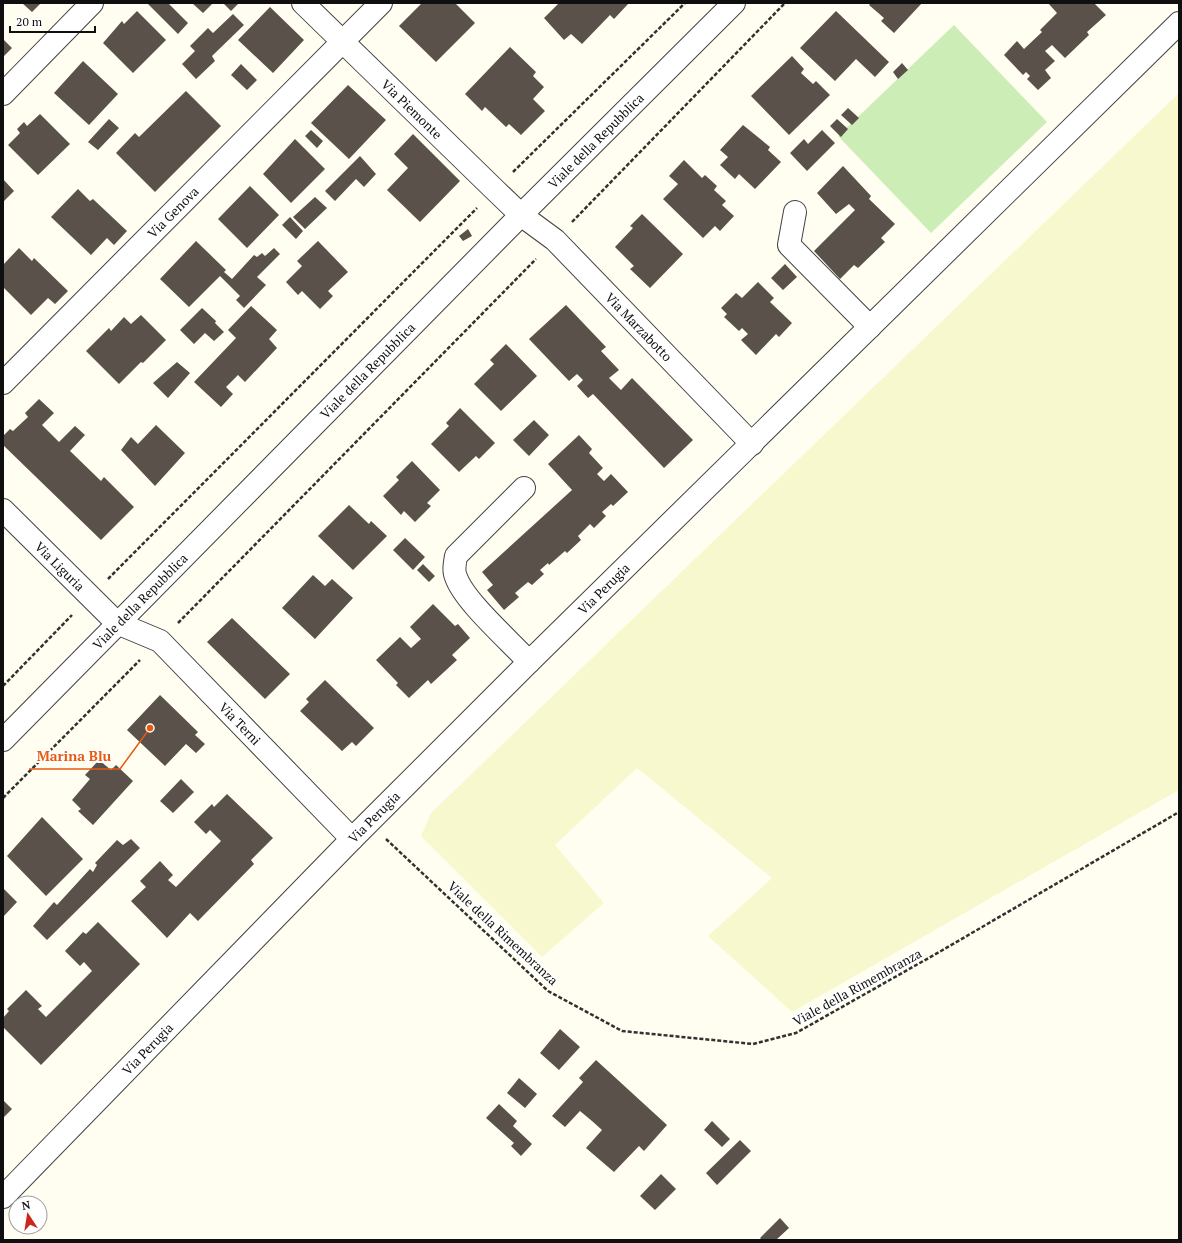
<svg xmlns="http://www.w3.org/2000/svg" width="1182" height="1243" viewBox="0 0 1182 1243" font-family="'PT Serif',serif">
	<rect width="100%" height="100%" fill="#fffef1"/>
	<!-- farmland -->
	<path fill="#f7f8ce" d="M 1179,93 L 1179,790 L 792,1012 L 708,936 L 772,878 L 637,768 L 555,845 L 604,903 L 542,957 L 421,836 L 431,813 Z"/>
	<!-- green -->
	<path fill="#cdedb7" d="M 954,25 L 1047,122 L 931,233 L 838,136 Z"/>
	<!-- building -->
	<path fill="#59514a" d="M 22,3 L 41,3 L 32,12 Z
		M 150,3 L 168,3 L 188,23 L 178,34 L 148,4 Z
		M 192,3 L 213,3 L 203,13 Z
		M 223,3 L 239,3 L 231,11 Z
		M 422,3 L 455,3 L 475,23 L 436,62 L 399,26 Z
		M 559,3 L 629,3 L 614,19 L 610,15 L 582,44 L 571,34 L 564,40 L 544,18 Z
		M 871,3 L 922,3 L 894,33 L 881,21 L 884,18 L 869,5 Z
		M 1048,3 L 1094,3 L 1106,15 L 1087,32 L 1089,35 L 1065,58 L 1052,45 L 1045,51 L 1055,61 L 1045,70 L 1051,78 L 1038,90 L 1027,79 L 1030,76 L 1026,72 L 1023,75 L 1004,55 L 1017,41 L 1024,49 L 1042,32 L 1040,30 L 1057,13 Z
		M 270,7 L 304,40 L 273,73 L 238,40 Z
		M 137,11 L 166,40 L 133,73 L 103,43 L 122,21 L 124,24 Z
		M 836,11 L 889,62 L 875,77 L 856,59 L 835,81 L 800,48 Z
		M 233,14 L 244,25 L 212,56 L 215,61 L 196,79 L 182,64 L 195,51 L 190,46 L 208,28 L 213,33 Z
		M 3,39 L 12,48 L 3,57 Z
		M 510,47 L 536,72 L 533,76 L 544,87 L 533,99 L 545,111 L 521,135 L 509,124 L 506,127 L 485,107 L 482,111 L 465,94 Z
		M 792,56 L 804,69 L 801,73 L 813,84 L 816,81 L 830,95 L 789,135 L 751,96 Z
		M 83,61 L 118,94 L 89,125 L 54,93 Z
		M 902,63 L 908,70 L 898,79 L 893,72 Z
		M 241,64 L 257,80 L 247,90 L 231,75 Z
		M 348,85 L 386,120 L 349,159 L 311,123 Z
		M 186,91 L 221,126 L 155,192 L 116,153 L 135,133 L 139,137 Z
		M 848,108 L 859,118 L 852,125 L 841,115 Z
		M 40,114 L 70,144 L 38,175 L 8,145 L 20,133 L 17,129 L 24,122 L 27,126 Z
		M 109,119 L 119,128 L 98,150 L 88,142 Z
		M 837,119 L 848,129 L 841,137 L 830,126 Z
		M 743,125 L 770,147 L 768,150 L 781,162 L 755,189 L 739,174 L 735,179 L 720,165 L 728,157 L 720,150 Z
		M 311,130 L 323,141 L 317,148 L 305,136 Z
		M 822,130 L 835,143 L 807,171 L 790,153 L 804,139 L 808,144 Z
		M 413,134 L 460,181 L 420,222 L 387,190 L 408,168 L 394,154 Z
		M 295,139 L 325,169 L 291,203 L 263,174 Z
		M 360,156 L 376,174 L 364,187 L 356,179 L 335,201 L 325,191 Z
		M 684,160 L 702,178 L 705,175 L 717,186 L 714,190 L 726,201 L 722,205 L 734,216 L 720,231 L 715,226 L 703,238 L 663,199 L 678,184 L 669,176 Z
		M 843,166 L 871,196 L 869,199 L 895,224 L 881,238 L 885,242 L 858,268 L 854,265 L 840,279 L 814,251 L 855,210 L 849,204 L 836,214 L 817,193 Z
		M 3,179 L 14,191 L 3,202 Z
		M 250,186 L 279,215 L 247,248 L 218,219 Z
		M 78,189 L 90,201 L 93,199 L 127,231 L 114,245 L 107,238 L 91,255 L 51,217 Z
		M 315,197 L 327,208 L 305,229 L 293,217 Z
		M 642,214 L 683,254 L 650,288 L 630,269 L 634,266 L 615,247 L 633,228 L 630,226 Z
		M 290,217 L 303,231 L 296,239 L 282,225 Z
		M 468,229 L 472,236 L 463,241 L 459,236 Z
		M 196,241 L 226,270 L 224,272 L 232,279 L 254,255 L 257,257 L 262,253 L 265,256 L 274,248 L 280,254 L 257,277 L 266,285 L 244,308 L 236,300 L 240,296 L 220,276 L 189,307 L 160,279 Z
		M 318,241 L 348,272 L 328,291 L 333,296 L 320,309 L 302,291 L 298,295 L 286,282 L 302,266 L 297,261 Z
		M 19,248 L 32,261 L 34,258 L 68,291 L 55,304 L 48,298 L 31,315 L 3,287 L 3,265 Z
		M 785,264 L 797,277 L 783,290 L 771,278 Z
		M 758,282 L 774,298 L 770,302 L 792,323 L 779,337 L 776,334 L 756,355 L 741,340 L 748,334 L 742,328 L 739,331 L 724,317 L 727,314 L 721,308 L 736,293 L 742,298 Z
		M 566,305 L 606,347 L 601,351 L 619,370 L 609,378 L 621,390 L 632,378 L 693,440 L 664,468 L 593,394 L 588,398 L 577,386 L 583,380 L 577,374 L 569,381 L 529,339 Z
		M 251,306 L 277,330 L 269,339 L 277,348 L 245,382 L 238,375 L 226,387 L 233,394 L 221,407 L 194,382 L 236,338 L 228,330 Z
		M 202,308 L 216,321 L 215,323 L 224,332 L 214,341 L 205,333 L 194,344 L 180,330 Z
		M 141,315 L 166,340 L 143,363 L 141,362 L 119,384 L 86,351 L 109,328 L 111,331 L 124,317 L 131,324 Z
		M 506,344 L 537,376 L 501,411 L 474,384 L 494,364 L 490,360 Z
		M 177,362 L 190,373 L 168,398 L 153,383 Z
		M 39,399 L 54,413 L 42,425 L 59,442 L 75,426 L 85,435 L 70,451 L 101,481 L 104,477 L 134,507 L 101,540 L 3,445 L 3,436 L 10,429 L 13,431 L 28,417 L 25,413 Z
		M 460,408 L 495,443 L 479,459 L 476,456 L 459,472 L 431,444 L 449,426 L 446,423 Z
		M 534,420 L 549,435 L 529,456 L 513,440 Z
		M 156,425 L 185,453 L 155,486 L 121,450 L 131,437 L 138,444 Z
		M 579,435 L 592,449 L 589,453 L 603,468 L 597,474 L 604,481 L 611,474 L 628,492 L 613,506 L 611,504 L 602,512 L 606,516 L 594,528 L 590,524 L 578,536 L 581,540 L 567,553 L 565,551 L 549,565 L 548,563 L 540,570 L 544,574 L 532,585 L 528,582 L 515,593 L 519,597 L 504,610 L 487,590 L 493,585 L 482,572 L 572,490 L 548,464 Z
		M 412,461 L 440,490 L 427,503 L 431,506 L 415,522 L 404,511 L 401,515 L 383,496 L 399,480 L 396,477 Z
		M 349,505 L 369,524 L 371,521 L 387,536 L 353,570 L 318,536 Z
		M 405,538 L 425,557 L 413,570 L 393,550 Z
		M 423,564 L 435,576 L 429,582 L 417,570 Z
		M 313,575 L 325,586 L 332,579 L 353,598 L 315,639 L 282,608 Z
		M 433,604 L 455,626 L 458,624 L 470,638 L 452,655 L 457,660 L 431,684 L 428,680 L 409,698 L 396,685 L 398,683 L 376,660 L 400,637 L 411,648 L 421,639 L 410,627 Z
		M 232,618 L 290,674 L 265,699 L 207,642 Z
		M 325,680 L 374,728 L 356,746 L 352,742 L 342,751 L 300,711 L 309,702 L 306,699 Z
		M 160,695 L 198,732 L 195,735 L 205,744 L 196,753 L 186,744 L 165,766 L 127,730 Z
		M 99,760 L 111,770 L 116,765 L 133,781 L 93,825 L 78,811 L 81,809 L 72,800 L 90,779 L 85,775 Z
		M 181,779 L 194,792 L 173,813 L 160,801 Z
		M 227,794 L 273,838 L 251,860 L 254,864 L 198,921 L 190,913 L 167,938 L 131,901 L 146,887 L 140,881 L 160,861 L 173,875 L 168,880 L 176,887 L 221,841 L 210,830 L 206,834 L 194,822 L 212,804 L 214,807 Z
		M 42,817 L 83,859 L 46,896 L 7,856 Z
		M 131,839 L 140,848 L 47,940 L 33,926 L 54,902 L 57,905 L 90,869 L 93,872 L 97,865 L 95,863 L 117,840 L 123,845 Z
		M 3,888 L 17,902 L 3,917 Z
		M 98,922 L 140,964 L 41,1065 L 3,1027 L 3,1018 L 9,1011 L 7,1009 L 26,990 L 42,1006 L 38,1009 L 46,1017 L 92,971 L 84,962 L 80,966 L 65,951 L 83,932 L 86,934 Z
		M 560,1029 L 580,1047 L 559,1070 L 540,1053 Z
		M 596,1060 L 667,1125 L 644,1151 L 639,1146 L 614,1172 L 586,1148 L 602,1130 L 592,1121 L 580,1111 L 565,1127 L 552,1116 L 583,1082 L 579,1078 Z
		M 519,1078 L 537,1094 L 525,1108 L 507,1093 Z
		M 3,1100 L 12,1109 L 3,1118 Z
		M 499,1104 L 517,1121 L 513,1126 L 532,1144 L 521,1156 L 511,1146 L 514,1143 L 486,1118 Z
		M 712,1121 L 730,1139 L 722,1147 L 704,1130 Z
		M 740,1140 L 751,1151 L 717,1185 L 706,1173 Z
		M 661,1174 L 676,1189 L 655,1210 L 640,1196 Z
		M 780,1218 L 789,1228 L 776,1240 L 762,1240 L 760,1238 Z"/>
	<g fill="none" stroke-linecap="round" stroke-linejoin="round">
		<defs>
			<g id="minor">
				<path id="s1" d="M 303,3 L 495,190 L 521,215 L 555,240 L 752,444"/>
				<path d="M 3,94 L 92,3"/>
				<path d="M 795,212 L 789,245 L 870,327"/>
				<path id="s2" d="M 3,383 L 381,3"/>
				<path d="M 524,488 L 456,556 C 455,562 453,571 456,577 C 464,601 510,641 529,662"/>
				<path id="s3" d="M 3,510 L 117,623 L 160,641 L 352,839"/>
				<path id="s4" d="M 3,740 L 521,215 L 734,3"/>
				<path id="s5" d="M 3,1197 L 352,839 L 529,662 L 1179,23"/>
			</g>
		</defs>
		<!-- minor casing -->
		<use href="#minor" stroke="#424242" stroke-width="24"/>
		<!-- path -->
		<path stroke="#313131" stroke-width="2.5" stroke-dasharray="4 2" stroke-linecap="butt" d="M 513,172 L 685,3
			M 572,222 L 785,3
			M 108,579 L 477,208
			M 178,623 L 536,259
			M 3,686 L 72,615
			M 3,798 L 140,660
			M 386,839 L 548,991 L 622,1031 L 753,1044 L 796,1033 L 941,951 L 1179,812"/>
		<!-- minor -->
		<use href="#minor" stroke="#fff" stroke-width="22"/>
	</g>
	<g text-anchor="middle" stroke-width="4" stroke-linejoin="round" paint-order="stroke">
		<!-- street labels -->
		<g font-size="13" fill="#0f0f0f" stroke="#fff">
			<text dy="5" stroke="none"><textPath href="#s1" startOffset="152">Via Piemonte</textPath></text>
			<text dy="5" stroke="none"><textPath href="#s4" startOffset="843">Viale della Repubblica</textPath></text>
			<text dy="5" stroke="none"><textPath href="#s2" startOffset="241">Via Genova</textPath></text>
			<text dy="5" stroke="none"><textPath href="#s1" startOffset="467">Via Marzabotto</textPath></text>
			<text dy="5" stroke="none"><textPath href="#s4" startOffset="519">Viale della Repubblica</textPath></text>
			<text dy="5" stroke="none"><textPath href="#s3" startOffset="80">Via Liguria</textPath></text>
			<text dy="5" stroke="none"><textPath href="#s5" startOffset="855">Via Perugia</textPath></text>
			<text dy="5" stroke="none"><textPath href="#s4" startOffset="195">Viale della Repubblica</textPath></text>
			<text dy="5" stroke="none"><textPath href="#s3" startOffset="322">Via Terni</textPath></text>
			<text dy="5" stroke="none"><textPath href="#s5" startOffset="531">Via Perugia</textPath></text>
			<text transform="translate(503 933) rotate(43)" y="5">Viale della Rimembranza</text>
			<text transform="translate(857 987) rotate(-29)" y="5">Viale della Rimembranza</text>
			<text dy="5" stroke="none"><textPath href="#s5" startOffset="207">Via Perugia</textPath></text>
		</g>
	</g>
	<!-- callouts -->
	<path fill="none" stroke="#e8590c" stroke-width="1.5" d="M150 728L120 769H29"/>
	<circle fill="#e8590c" stroke="#fff" stroke-width="1.5" cx="150" cy="728" r="4"/>
	<g font-size="14" text-anchor="middle" font-weight="bold" fill="#e8590c" stroke="#fff" stroke-width="4" stroke-linejoin="round" paint-order="stroke">
		<text x="74" y="761">Marina Blu</text>
	</g>
	<!-- border -->
	<rect width="1182" height="1243" fill="none" stroke="#0f0f0f" stroke-width="8"/>
	<!-- north arrow -->
	<g transform="translate(28 1215) rotate(348)"><circle r="19" fill="#ffffff" stroke="#9f9f9f"/>
	<path d="M0-3L7 15L0 10L-7 15Z" fill="#cb261b"/>
	<text y="-6" font-size="11" font-weight="bold" text-anchor="middle" fill="#0f0f0f">N</text>
	</g>
	<!-- scale -->
	<path d="M10 26v6h85v-6" fill="none" stroke="#0f0f0f" stroke-width="2"/>
	<text x="16" y="26" font-size="12" fill="#0f0f0f" stroke="#ffffff" stroke-width="3" paint-order="stroke">20 m</text>
</svg>
